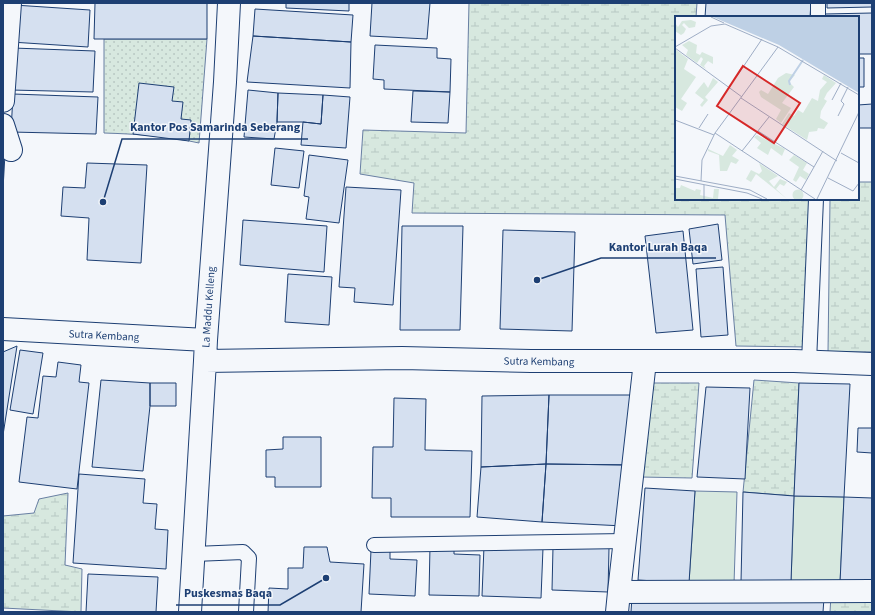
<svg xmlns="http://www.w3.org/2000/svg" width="875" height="615" viewBox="0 0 875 615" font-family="'Source Sans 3',sans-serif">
	<defs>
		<pattern id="wetland-marsh" width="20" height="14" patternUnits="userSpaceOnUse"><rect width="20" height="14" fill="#d7e8df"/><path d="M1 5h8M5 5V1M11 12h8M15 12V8" fill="none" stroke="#b8c8c3"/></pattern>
		<pattern id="park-dots" width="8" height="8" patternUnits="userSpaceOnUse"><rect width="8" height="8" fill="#d7e8df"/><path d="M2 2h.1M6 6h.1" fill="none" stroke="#b8c8c3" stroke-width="1.8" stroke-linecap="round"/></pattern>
	</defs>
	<rect width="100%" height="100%" fill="#f4f7fb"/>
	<!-- grass -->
	<path fill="#d7e8df" stroke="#687fa3" d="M 695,491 L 737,492 L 734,584 L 689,583 Z
		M 794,496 L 844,497 L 840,583 L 791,582 Z"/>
	<!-- wetland -->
	<path fill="url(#wetland-marsh)" stroke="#687fa3" d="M 469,3 L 697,3 L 696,17 L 676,17 L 676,199 L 810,199 L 808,347 L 736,346 L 725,215 L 412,213 L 414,183 L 360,174 L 363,130 L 466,133 Z
		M 858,182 L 872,182 L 872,352 L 828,352 L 830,199 L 858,199 Z
		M 754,380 L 799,383 L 794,496 L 743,492 Z
		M 650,383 L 699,383 L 692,478 L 641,477 Z
		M 68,493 L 65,565 L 82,569 L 81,612 L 3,608 L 3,516 L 34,513 L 39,499 Z
		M 831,595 L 872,595 L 872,612 L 830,612 Z"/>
	<!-- park -->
	<path fill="url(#park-dots)" stroke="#687fa3" d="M 104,39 L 207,39 L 199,143 C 168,136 136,134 104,133 Z"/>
	<!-- building -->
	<path fill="#d5e0f0" stroke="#1d3f73" d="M 95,3 L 207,3 L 207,39 L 94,39 Z
		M 286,3 L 349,3 L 349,11 L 286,8 Z
		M 372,3 L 430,3 L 427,39 L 370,36 Z
		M 706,3 L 811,3 L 810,17 L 705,17 Z
		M 827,3 L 872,3 L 872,7 L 827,8 Z
		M 14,5 L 90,10 L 88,47 L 11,42 Z
		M 255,9 L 353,15 L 351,42 L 253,36 Z
		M 872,13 L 872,54 L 858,54 L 858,17 L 824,17 L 824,14 Z
		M 253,36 L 351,42 L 350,88 L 247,82 Z
		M 375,45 L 437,48 L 437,58 L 451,59 L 450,92 L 384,89 L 384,80 L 373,79 Z
		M 13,48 L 95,51 L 93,92 L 11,90 Z
		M 858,58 L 864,58 L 864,87 L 858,87 Z
		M 139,83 L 174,87 L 172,101 L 183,102 L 181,119 L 191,120 L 189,141 L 133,134 Z
		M 248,90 L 278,93 L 277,122 L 274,139 L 244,137 Z
		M 413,91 L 450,92 L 448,123 L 411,122 Z
		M 278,93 L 323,95 L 321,124 L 303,122 L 277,122 Z
		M 13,94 L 98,97 L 96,134 L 11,132 Z
		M 323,95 L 350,97 L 346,148 L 301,145 L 303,122 L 321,124 Z
		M 872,104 L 872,128 L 858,128 L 858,105 Z
		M 3,136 L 6,136 L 3,189 Z
		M 275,148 L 304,151 L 299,188 L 271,185 Z
		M 309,155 L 348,160 L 339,223 L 306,219 L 309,197 L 304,196 Z
		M 87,163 L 147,165 L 141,263 L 87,260 L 89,218 L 61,216 L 63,187 L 85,188 Z
		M 346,187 L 401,190 L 393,305 L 354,302 L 355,288 L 339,287 Z
		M 243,220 L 327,226 L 324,272 L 240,265 Z
		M 718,224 L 722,260 L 693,264 L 689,229 Z
		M 402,226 L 463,226 L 460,330 L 400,330 Z
		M 503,230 L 575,232 L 572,331 L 500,329 Z
		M 683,231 L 693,330 L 656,333 L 645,236 Z
		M 723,267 L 728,335 L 701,337 L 696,269 Z
		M 288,274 L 332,277 L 329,325 L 285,322 Z
		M 17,346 L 3,435 L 3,352 Z
		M 20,350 L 43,353 L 33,414 L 10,410 Z
		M 58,362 L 81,365 L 79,382 L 89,383 L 77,489 L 19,482 L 27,417 L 38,418 L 43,376 L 56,377 Z
		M 101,380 L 150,383 L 150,406 L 143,471 L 92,467 Z
		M 150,383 L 176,383 L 176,406 L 150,406 Z
		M 799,383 L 850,384 L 844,497 L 794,496 Z
		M 706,387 L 750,388 L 745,479 L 697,477 Z
		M 549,395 L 546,464 L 481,467 L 482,396 Z
		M 549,395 L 630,395 L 631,465 L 546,464 Z
		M 394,398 L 426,399 L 425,450 L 472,451 L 470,517 L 391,517 L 391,498 L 372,498 L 373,447 L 393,447 Z
		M 858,428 L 872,428 L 872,453 L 857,452 Z
		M 283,437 L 321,437 L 321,487 L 275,487 L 275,477 L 266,477 L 266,450 L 283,449 Z
		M 546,464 L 542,522 L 477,517 L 481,467 Z
		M 546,464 L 631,465 L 624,526 L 542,522 Z
		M 79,474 L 145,479 L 143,503 L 157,504 L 155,529 L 168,530 L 166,569 L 73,563 Z
		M 645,488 L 695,491 L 689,583 L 638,580 Z
		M 743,492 L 794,496 L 791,582 L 741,582 Z
		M 844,497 L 872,498 L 872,581 L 840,583 Z
		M 430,546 L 454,547 L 454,554 L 480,555 L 479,596 L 429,595 Z
		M 484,546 L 543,548 L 541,598 L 482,596 Z
		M 304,547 L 327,547 L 330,562 L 364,564 L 361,612 L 268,612 L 269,588 L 288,589 L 288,568 L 303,568 Z
		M 553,547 L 609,548 L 608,592 L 552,590 Z
		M 371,550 L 390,551 L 390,559 L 417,560 L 415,596 L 369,594 Z
		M 88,574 L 158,577 L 156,612 L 86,612 Z
		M 632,597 L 824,598 L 823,612 L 631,612 Z"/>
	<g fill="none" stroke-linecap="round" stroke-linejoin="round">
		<defs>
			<path id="lane" d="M 818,17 L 818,3
				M 809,362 L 816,199
				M 374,545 L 625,541
				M 194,554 L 243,552 L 249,558 L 246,612"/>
			<path id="street" d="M 3,101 L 10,3
				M 3,125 L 11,150
				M 3,329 L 206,340
				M 205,361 L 402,358 L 531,361 L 794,361 L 872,364
				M 619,592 L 872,591
				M 190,612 L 205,361 L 206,340 L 225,82 L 229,3
				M 617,612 L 619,592 L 645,361"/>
		</defs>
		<!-- lane casing -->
		<use href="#lane" stroke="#1d3f73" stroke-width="16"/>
		<!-- street casing -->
		<use href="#street" stroke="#1d3f73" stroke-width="24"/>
		<!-- lane -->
		<use href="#lane" stroke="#f4f7fb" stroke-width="14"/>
		<!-- street -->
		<use href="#street" stroke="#f4f7fb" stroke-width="22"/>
	</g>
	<g text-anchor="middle" stroke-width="3" stroke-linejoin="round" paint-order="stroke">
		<!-- street labels -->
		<g font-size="11" fill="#1d3f73" stroke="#f4f7fb">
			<text transform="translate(208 307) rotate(-86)" y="4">La Maddu Kelleng</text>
			<text transform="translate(104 335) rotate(3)" y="4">Sutra Kembang</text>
			<text transform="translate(539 361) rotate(1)" y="4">Sutra Kembang</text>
		</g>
	</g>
	<!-- overview -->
	<g transform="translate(675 16)">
		<rect width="184" height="184" fill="#f4f7fb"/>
		<path d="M 16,4 L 21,6 L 20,11 L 14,12 L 9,7 L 7,9 L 11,13 L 9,17 L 6,19 L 0,15 L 0,7 L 3,11 L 7,5 ZM 6,169 L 20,175 L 21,173 L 26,174 L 25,179 L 38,182 L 39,173 L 44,173 L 43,183 L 0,183 L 0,172 L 5,172 Z" fill="#d7e8df"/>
		<path d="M 14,25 L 22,29 L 21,37 L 25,39 L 27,36 L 38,41 L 38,48 L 33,45 L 29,50 L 31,53 L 25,49 L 28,43 L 26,41 L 22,47 L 11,39 L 13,34 L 7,29 ZM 0,33 L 13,43 L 9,53 L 21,61 L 6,83 L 12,87 L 7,95 L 0,91 ZM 111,57 L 120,59 L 114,66 L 119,71 L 107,87 L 116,92 L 106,107 L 101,103 L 106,94 L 86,81 L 84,76 L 86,74 L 93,78 L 103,62 ZM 149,59 L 161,67 L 152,77 L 149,83 L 152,85 L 146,95 L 145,102 L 153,107 L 149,113 L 143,112 L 142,115 L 134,116 L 132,124 L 107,108 L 114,97 L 119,100 L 123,94 L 128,97 L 137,82 L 143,85 L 145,74 L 152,66 L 147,63 ZM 38,62 L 43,66 L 30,81 L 33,84 L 27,91 L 25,89 L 29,84 L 20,77 L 29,66 L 33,72 ZM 82,119 L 110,133 L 107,140 L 96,132 L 93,139 L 82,132 L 86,127 L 79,121 ZM 55,129 L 62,134 L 57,140 L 64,144 L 61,148 L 56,146 L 52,155 L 45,155 L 44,139 L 33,135 L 33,133 L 48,140 ZM 119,139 L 132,147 L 128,154 L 134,158 L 131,164 L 125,160 L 121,166 L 118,164 L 124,151 L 114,144 ZM 84,147 L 103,160 L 94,165 L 99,171 L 105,163 L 112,166 L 109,170 L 105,168 L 101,173 L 112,183 L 81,158 L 76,166 L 71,163 L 76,154 L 84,158 L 87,155 ZM117.5 179a5.5 5.5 0 1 1 11 0a5.5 5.5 0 1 1-11 0Z" fill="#d7e8df"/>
		<path d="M 38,1 L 184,1 L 184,77 L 104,29 Z" fill="#bed0e5"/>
		<path fill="none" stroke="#bed0e5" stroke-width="2" d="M 115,69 L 114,65 L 128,44"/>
		<path fill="none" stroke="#9eadc5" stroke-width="1" d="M 36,1 L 49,7M 0,31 L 36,10 L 50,8 L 103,31 L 184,79M 0,32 L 67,81M 62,60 L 87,23M 66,82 L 162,145M 157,84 L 166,67M 163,100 L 169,88 L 166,85 L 173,71M 0,104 L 39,119M 24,112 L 33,98M 83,115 L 139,151M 40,117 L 140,183M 67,135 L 94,101M 166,137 L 184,147M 0,160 L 75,174 L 92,183M 153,162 L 178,175 L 184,167M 0,163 L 72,177 L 87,183M 26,165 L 27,144 L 40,117 L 103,31M 29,169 L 29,183M 126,174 L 148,135M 142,183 L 184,96"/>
		<path fill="#d62828" fill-opacity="0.15" stroke="#d62828" stroke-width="2" d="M 68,50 L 125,87 L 99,127 L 42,90 Z"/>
		<rect width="184" height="184" fill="none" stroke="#1d3f73" stroke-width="2"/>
	</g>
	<!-- callouts -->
	<path fill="none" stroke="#1d3f73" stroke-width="1.5" d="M103 202L122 139H308M537 280L601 258H716M326 578L280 605H176"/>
	<g fill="#1d3f73" stroke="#f4f7fb" stroke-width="1.5">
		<circle cx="103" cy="202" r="4"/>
		<circle cx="537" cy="280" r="4"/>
		<circle cx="326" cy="578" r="4"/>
	</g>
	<g font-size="12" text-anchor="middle" font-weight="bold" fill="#1d3f73" stroke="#f4f7fb" stroke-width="3" stroke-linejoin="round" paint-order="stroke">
		<text x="215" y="131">Kantor Pos Samarinda Seberang</text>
		<text x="658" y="251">Kantor Lurah Baqa</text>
		<text x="228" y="597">Puskesmas Baqa</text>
	</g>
	<!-- border -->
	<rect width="875" height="615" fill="none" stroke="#1d3f73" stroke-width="8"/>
</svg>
